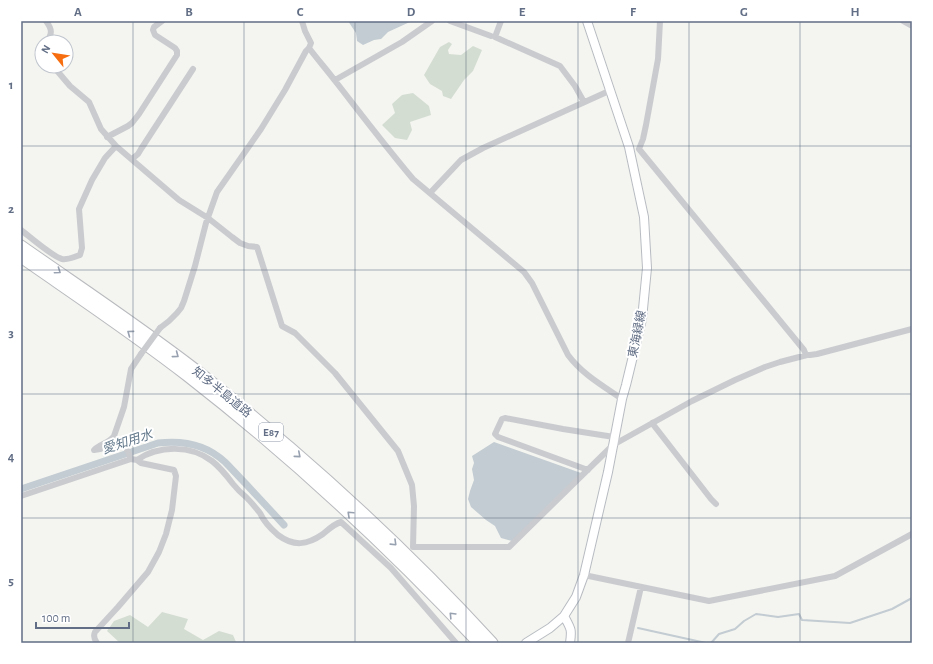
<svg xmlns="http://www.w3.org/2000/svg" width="933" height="664" viewBox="0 0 933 664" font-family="'Alegreya Sans','Noto Sans JP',sans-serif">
	<rect width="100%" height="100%" fill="#f4f5f0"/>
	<!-- green -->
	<path fill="#d4ddd1" d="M 449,42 L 452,44 L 448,50 L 449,54 L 461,55 L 473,46 L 482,50 L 473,71 L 464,80 L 451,99 L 443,96 L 442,91 L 430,84 L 424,75 L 440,47 Z
		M 413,93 L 429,106 L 431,115 L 410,122 L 412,130 L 407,140 L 395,138 L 382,125 L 395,113 L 392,104 L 402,95 Z
		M 162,612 L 188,619 L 184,629 L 203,640 L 219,631 L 233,635 L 236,642 L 240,643 L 120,643 L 107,631 L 114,621 L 130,615 L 148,627 Z"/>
	<!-- water -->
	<path fill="#c3ccd2" d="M 348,21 L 412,21 L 388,32 L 381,39 L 374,40 L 363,45 L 357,41 L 356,33 Z
		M 494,442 L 581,473 L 512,541 L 501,538 L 495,526 L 486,520 L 471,507 L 468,499 L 470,491 L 474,480 L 472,469 L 474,463 L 472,456 Z"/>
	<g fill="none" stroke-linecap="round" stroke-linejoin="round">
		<!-- stream -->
		<path stroke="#c3ccd2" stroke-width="2" d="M 638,628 L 706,643
			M 711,643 L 719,634 L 735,629 L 744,621 L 756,614 L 778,617 L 799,614 L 802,620 L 850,623 L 892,609 L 912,598"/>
		<!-- canal -->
		<path stroke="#c3ccd2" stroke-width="7" d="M 21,489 L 158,443 C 183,440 207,445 225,462 C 232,469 239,477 246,484 C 259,498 272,512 284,525"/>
		<defs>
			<path id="secondary" d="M 564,616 C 571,629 572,629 570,643
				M 526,643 L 550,628 L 564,616 L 576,597 L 584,575 L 608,472 L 622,399 L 626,385 L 642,319 L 647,268 L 644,217 L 629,147 L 587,21"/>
			<path id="highway" d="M 21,246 C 78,286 137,325 193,368 C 226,393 257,420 289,447 C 360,508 428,573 492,643
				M 21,257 C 77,296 134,334 188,376 C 292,457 389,547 479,643"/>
		</defs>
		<!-- secondary casing -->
		<use href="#secondary" stroke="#b8bcc2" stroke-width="10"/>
		<!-- highway casing -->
		<use href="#highway" stroke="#b8babe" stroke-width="13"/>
		<!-- street -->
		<path stroke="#c9cbcf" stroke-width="6" d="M 46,21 C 52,29 53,34 46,42
			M 450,21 L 491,36
			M 501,21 L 495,37 L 560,66 L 575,86 L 584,102
			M 903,21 L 912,26
			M 309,48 C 318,60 327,70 336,82 C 361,114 386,147 413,179 L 524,272 L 532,283 L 568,355 C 582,374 603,386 622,399
			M 53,66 L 70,86 L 89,102 L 101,129 L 116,146 L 179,200 L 208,218 L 232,237 L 240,243 L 248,246 L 257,247 L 282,326 L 295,333 L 335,373 L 398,451 L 412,485 L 414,506 L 413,547 L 509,547 L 613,445 L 692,401 L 735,380 L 765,367 L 780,362 L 807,355 L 810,355 L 817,354 L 912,329
			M 335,80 L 402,42 L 432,21
			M 107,137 L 128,126 L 132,123 L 139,114 L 177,55 L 177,51 L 175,48 L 155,35 L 153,30 L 154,27 L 162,21
			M 639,149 L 804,350 L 806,355
			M 639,149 L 643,139 L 646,125 L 658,59 L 660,21
			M 132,159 L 138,154 L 141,149 L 193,69
			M 430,193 L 461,160 L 483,148 L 609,91
			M 21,230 C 29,236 53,257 62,259 C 68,260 75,257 80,255 L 82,248 L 79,209 L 92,180 L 105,158 L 116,146
			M 160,328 L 169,321 L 177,313 L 181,308 L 184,301 L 195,266 L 206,223 L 217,192 L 261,129 L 285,90 L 306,51 L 309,48 L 311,43 L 305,31 L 302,21
			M 652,423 L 711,499 L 716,504
			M 131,459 L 126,447 L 124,445 L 94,450 C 100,444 109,443 114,436 L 124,407 L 131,369 L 141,354
			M 137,460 C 159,445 191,445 212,461 C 221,468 227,476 233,484 C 237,489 241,493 246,497 C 251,502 256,508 260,513 C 264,522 271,529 278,535 C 294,547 307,545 323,534 C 329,529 334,524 341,522 L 391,568 L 456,643
			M 588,470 L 498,437 L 495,434 L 502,419 L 505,418 L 563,429 L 614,437
			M 21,496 L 131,459 L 137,460 L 141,463 L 174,470 L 176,476 L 172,510 L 166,534 L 159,552 L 148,572 L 118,607 L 95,632 C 93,636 94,639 97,643
			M 584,575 L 709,601 L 835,576 L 912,534
			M 628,643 L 641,587"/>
		<!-- secondary -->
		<use href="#secondary" stroke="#fff" stroke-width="8"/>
		<!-- highway -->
		<use href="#highway" stroke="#fff" stroke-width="11"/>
		<!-- street-bridge -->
		<path stroke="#c9cbcf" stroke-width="6" d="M 141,354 L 160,328"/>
	</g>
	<!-- one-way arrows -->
	<defs><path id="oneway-chevron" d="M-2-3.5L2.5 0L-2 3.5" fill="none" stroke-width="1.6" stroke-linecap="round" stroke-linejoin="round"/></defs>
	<g stroke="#98a1b0">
		<use href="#oneway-chevron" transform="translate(58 271) rotate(35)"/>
		<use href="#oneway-chevron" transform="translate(130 333) rotate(-144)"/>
		<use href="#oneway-chevron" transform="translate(176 355) rotate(37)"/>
		<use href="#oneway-chevron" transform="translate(298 455) rotate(41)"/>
		<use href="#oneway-chevron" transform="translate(350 514) rotate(-137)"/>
		<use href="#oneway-chevron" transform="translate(394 543) rotate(44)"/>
		<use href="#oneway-chevron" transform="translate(452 615) rotate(-134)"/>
	</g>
	<!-- grid -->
	<path fill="none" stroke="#616e85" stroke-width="1" stroke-opacity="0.55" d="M 133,21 L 133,643M 244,21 L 244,643M 355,21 L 355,643M 466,21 L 466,643M 578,21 L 578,643M 689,21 L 689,643M 800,21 L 800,643M 21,146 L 912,146M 21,270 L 912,270M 21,394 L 912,394M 21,518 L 912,518"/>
	<g text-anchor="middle" stroke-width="4" stroke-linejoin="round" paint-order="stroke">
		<!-- shield labels -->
		<rect fill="#fff" stroke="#909aaa" stroke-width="1" x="259" y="423" width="24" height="18" rx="3"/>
		<g font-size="11" font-weight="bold" fill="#616e85">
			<text x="271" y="436">E87</text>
		</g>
		<!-- street labels -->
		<g font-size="12" fill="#616e85" stroke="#fff">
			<text transform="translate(637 334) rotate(-79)" y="4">東海緑線</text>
			<text transform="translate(222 392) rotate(39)" y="4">知多半島道路</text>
		</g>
		<!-- water labels -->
		<g font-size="13" font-style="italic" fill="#61778a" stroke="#fff">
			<text transform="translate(127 441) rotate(-18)" y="5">愛知用水</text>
		</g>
	</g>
	<!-- border -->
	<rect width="933" height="664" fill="none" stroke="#ffffff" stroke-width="44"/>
	<!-- north arrow -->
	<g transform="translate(54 54) rotate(300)"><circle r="19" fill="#ffffff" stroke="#c0c5ce"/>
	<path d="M0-3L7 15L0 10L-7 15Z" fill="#f66e10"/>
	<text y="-6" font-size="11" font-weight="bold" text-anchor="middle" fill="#616e85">N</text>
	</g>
	<!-- scale -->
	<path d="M36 622v6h93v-6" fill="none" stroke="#616e85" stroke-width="2"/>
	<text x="42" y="622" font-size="12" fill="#616e85" stroke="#ffffff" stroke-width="3" paint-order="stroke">100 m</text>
	<rect x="22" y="22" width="889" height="620" fill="none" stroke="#616e85" stroke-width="1.5"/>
	<g font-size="13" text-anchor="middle" font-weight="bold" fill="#616e85">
		<text x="78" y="16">A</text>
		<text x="189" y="16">B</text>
		<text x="300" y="16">C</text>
		<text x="411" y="16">D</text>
		<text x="522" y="16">E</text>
		<text x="633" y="16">F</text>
		<text x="744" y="16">G</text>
		<text x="855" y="16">H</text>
		<text x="11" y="89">1</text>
		<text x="11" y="213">2</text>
		<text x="11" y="337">3</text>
		<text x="11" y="461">4</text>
		<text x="11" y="585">5</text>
	</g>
</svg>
